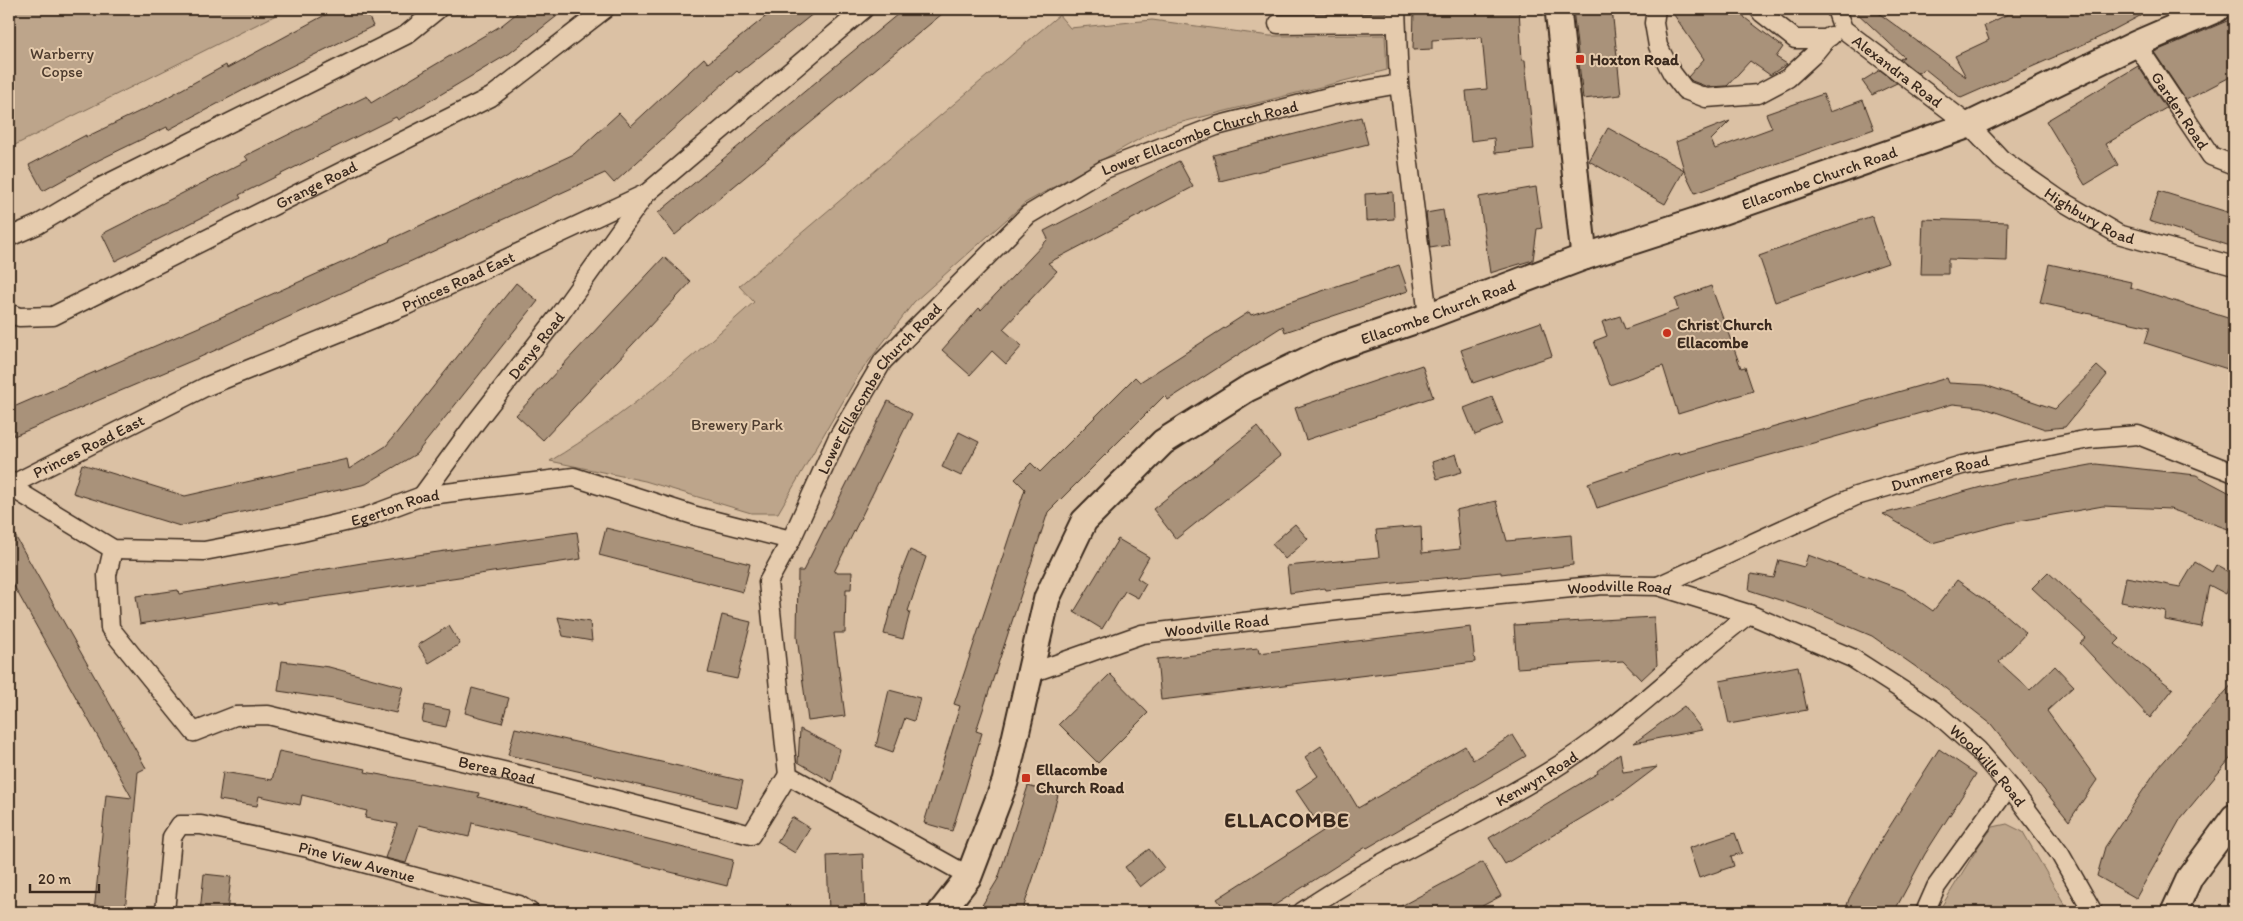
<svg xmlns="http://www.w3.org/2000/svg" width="2243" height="921" viewBox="0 0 2243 921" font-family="Itim,sans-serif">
	<rect width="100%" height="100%" fill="#dbc1a4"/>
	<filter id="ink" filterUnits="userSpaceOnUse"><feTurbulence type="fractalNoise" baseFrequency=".02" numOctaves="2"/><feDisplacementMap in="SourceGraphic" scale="10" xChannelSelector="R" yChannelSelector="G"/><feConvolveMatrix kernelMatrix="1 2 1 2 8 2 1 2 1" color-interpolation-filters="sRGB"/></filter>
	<g filter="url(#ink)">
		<!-- green -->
		<path fill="#bda58b" stroke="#7c6854" d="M 9,9 L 288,9 L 9,148 Z
			M 1059,15 L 1070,28 L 1152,20 L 1270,36 L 1385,35 L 1387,70 L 1159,128 L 1025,203 L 914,302 L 859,374 L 778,513 L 751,513 L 645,481 L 550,461 C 624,417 690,359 754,302 L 739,286 Z
			M 2007,824 L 2023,832 L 2069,912 L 1938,912 L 1980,844 L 1993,827 Z"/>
		<!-- building -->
		<path fill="#a9927a" stroke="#3b2a1e" d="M 336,9 L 365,9 L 373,26 L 253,85 L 168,130 L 167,127 L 99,160 L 43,191 L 29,165 L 86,135 L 86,137 L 155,104 L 226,65 L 227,68 Z
			M 522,9 L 566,9 L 510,53 L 398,120 L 396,117 L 239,195 L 241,198 L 115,261 L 102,234 L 248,160 L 245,156 L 367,96 L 371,103 L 502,25 Z
			M 775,9 L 819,9 L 739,73 L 737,71 L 614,183 L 605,173 L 196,359 L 14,436 L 9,423 L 9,409 L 199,327 L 390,241 L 389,240 L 574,154 L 619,113 L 631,126 L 704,58 L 708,63 Z
			M 904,9 L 948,9 L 675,235 L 658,213 Z
			M 1414,9 L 1519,9 L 1522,60 L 1525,60 L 1534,149 L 1495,153 L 1494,138 L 1471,141 L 1466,91 L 1487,89 L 1482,37 L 1432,40 L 1432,49 L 1413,50 Z
			M 1573,9 L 1612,9 L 1621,95 L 1583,99 Z
			M 1670,9 L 1740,9 L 1745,18 L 1783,47 L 1776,57 L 1787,64 L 1770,75 L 1750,61 L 1727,86 L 1708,87 L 1692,81 L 1688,77 L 1704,59 Z
			M 1853,9 L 1873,9 L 1966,77 L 1955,56 L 1989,40 L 1984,26 L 2018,9 L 2153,9 L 2100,37 L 1961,98 L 1925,69 L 1918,73 L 1900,59 L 1904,57 Z
			M 2234,18 L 2234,75 L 2186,100 L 2154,52 Z
			M 2138,66 L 2166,108 L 2106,144 L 2118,165 L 2085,185 L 2046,121 Z
			M 1880,70 L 1897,83 L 1872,95 L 1862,81 Z
			M 1823,94 L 1830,112 L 1863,100 L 1874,129 L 1695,193 L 1684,170 L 1676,142 L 1730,121 L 1711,140 L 1715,149 L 1772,128 L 1766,114 Z
			M 1361,117 L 1368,144 L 1220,181 L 1213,155 Z
			M 1608,128 L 1684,170 L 1665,204 L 1589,161 Z
			M 1179,161 L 1193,187 L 1048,263 L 1057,271 L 1003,329 L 1022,346 L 1006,364 L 992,351 L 970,375 L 942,350 L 979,308 L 981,310 L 1048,239 L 1044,231 Z
			M 1536,187 L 1542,228 L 1537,229 L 1533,260 L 1490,273 L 1479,197 Z
			M 2159,191 L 2234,214 L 2234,247 L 2149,221 Z
			M 1393,192 L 1394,219 L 1366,221 L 1365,194 Z
			M 1443,210 L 1449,245 L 1430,248 L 1426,213 Z
			M 1872,216 L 1888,263 L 1775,302 L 1759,256 Z
			M 1923,219 L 2008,222 L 2007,261 L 1948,259 L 1948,274 L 1921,274 Z
			M 664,257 L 691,282 L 543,440 L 516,415 Z
			M 2049,264 L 2131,282 L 2130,287 L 2234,320 L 2234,371 L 2145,343 L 2150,327 L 2040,303 Z
			M 1399,265 L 1408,291 L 1285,332 L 1283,326 L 1168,400 L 1165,395 L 1048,512 L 976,731 L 982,733 L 952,831 L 924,823 L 960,706 L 954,704 L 1025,489 L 1015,479 L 1031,463 L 1040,472 L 1135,377 L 1140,382 L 1249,312 L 1251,315 Z
			M 516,283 L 538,301 L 416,454 L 366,484 L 180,526 L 73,493 L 82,464 L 185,496 L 347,459 L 349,469 L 386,446 Z
			M 1711,286 L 1741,368 L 1745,367 L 1753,391 L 1678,414 L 1663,366 L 1610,385 L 1594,341 L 1607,336 L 1602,322 L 1620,316 L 1625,329 L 1678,310 L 1675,299 Z
			M 1541,322 L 1552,356 L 1473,383 L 1461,350 Z
			M 1422,365 L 1433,397 L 1306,440 L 1295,408 Z
			M 2097,366 L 2107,375 L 2065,427 L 2045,429 L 1981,407 L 1953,404 L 1706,473 L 1597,508 L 1588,483 L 1679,452 L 1680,454 L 1947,378 L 1949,383 L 1985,385 L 2055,409 Z
			M 1492,397 L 1503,424 L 1475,435 L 1464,408 Z
			M 888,401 L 912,414 L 834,572 L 852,572 L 851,589 L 846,589 L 845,633 L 834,633 L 845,716 L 808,721 L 797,637 L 798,571 L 803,571 Z
			M 1257,427 L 1280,456 L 1176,539 L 1153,509 Z
			M 959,432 L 979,442 L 961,476 L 942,467 Z
			M 1456,454 L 1462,472 L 1437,479 L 1432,462 Z
			M 2096,464 L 2196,475 L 2234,495 L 2234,531 L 2170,509 L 2103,506 L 2008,523 L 1932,543 L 1883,514 L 2003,481 Z
			M 1496,501 L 1507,541 L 1571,535 L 1573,565 L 1501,574 L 1501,572 L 1326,590 L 1325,588 L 1290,593 L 1287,566 L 1379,557 L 1376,530 L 1421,526 L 1422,553 L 1460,549 L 1456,510 Z
			M 1295,524 L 1308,539 L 1285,559 L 1272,544 Z
			M 9,525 L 146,768 L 138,772 L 125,912 L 94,912 L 106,795 L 132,798 L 9,577 Z
			M 606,528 L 750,564 L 743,592 L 599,555 Z
			M 577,532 L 581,559 L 276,604 L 276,602 L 140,624 L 136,596 L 178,590 L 179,594 L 362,563 Z
			M 1118,539 L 1149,557 L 1137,578 L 1146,584 L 1138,598 L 1125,591 L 1102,629 L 1074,612 Z
			M 910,550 L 926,557 L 908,611 L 910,612 L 903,639 L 884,634 L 898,580 Z
			M 1808,555 L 1903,590 L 1933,611 L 1957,580 L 2003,613 L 2026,633 L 1999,662 L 2030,690 L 2055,666 L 2074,686 L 2047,711 L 2097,780 L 2069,821 L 1991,724 L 1936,681 L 1872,636 L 1810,610 L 1749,590 L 1751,574 L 1774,578 L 1779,560 L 1804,567 Z
			M 2195,562 L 2212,572 L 2216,565 L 2234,575 L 2226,594 L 2209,585 L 2201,627 L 2165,620 L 2166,611 L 2121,602 L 2126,577 L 2180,587 Z
			M 2048,572 L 2120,639 L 2115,644 L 2173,689 L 2150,718 L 2080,643 L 2086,638 L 2032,588 Z
			M 722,615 L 751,622 L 737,679 L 708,673 Z
			M 558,617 L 590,622 L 592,641 L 563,636 Z
			M 1654,617 L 1657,665 L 1641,680 L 1623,661 L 1517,668 L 1514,625 Z
			M 449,626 L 460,644 L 429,663 L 418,645 Z
			M 1471,627 L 1475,662 L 1161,700 L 1157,659 L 1258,648 L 1259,653 Z
			M 282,661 L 329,667 L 403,687 L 396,713 L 334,699 L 278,691 Z
			M 1798,666 L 1807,710 L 1729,724 L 1720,681 Z
			M 1110,674 L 1148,713 L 1098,763 L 1059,724 Z
			M 2234,682 L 2234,754 L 2181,818 L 2136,898 L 2097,876 L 2105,847 L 2158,768 Z
			M 472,688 L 509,698 L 502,723 L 465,713 Z
			M 889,690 L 920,698 L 914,721 L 905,718 L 893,752 L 876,746 Z
			M 425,705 L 450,710 L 446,727 L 422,722 Z
			M 1684,706 L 1702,730 L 1634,743 Z
			M 515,728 L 743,781 L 737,808 L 508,755 Z
			M 800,729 L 840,749 L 832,782 L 798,762 Z
			M 1513,735 L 1526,756 L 1367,848 L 1366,847 L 1264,912 L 1227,912 L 1217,899 L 1323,831 L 1296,791 L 1318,776 L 1305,757 L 1321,746 L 1358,808 L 1465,746 L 1473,760 Z
			M 1939,749 L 1976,774 L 1925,854 L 1894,912 L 1845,912 L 1849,899 L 1883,837 Z
			M 279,751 L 366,769 L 365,772 L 479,793 L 478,797 L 733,860 L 727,886 L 472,823 L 469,837 L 419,825 L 406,863 L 385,858 L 397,824 L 365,818 L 367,811 L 302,795 L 300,805 L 259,796 L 257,806 L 219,800 L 223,772 L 272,780 Z
			M 1620,753 L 1623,772 L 1657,767 L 1620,795 L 1505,864 L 1489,838 L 1598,773 L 1597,771 Z
			M 1028,786 L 1058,795 L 1045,843 L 1022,912 L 978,912 L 998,879 Z
			M 792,817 L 810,828 L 795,853 L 777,842 Z
			M 1735,833 L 1742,853 L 1731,856 L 1734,866 L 1699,878 L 1689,848 Z
			M 1149,849 L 1164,868 L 1140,887 L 1125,867 Z
			M 863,854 L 865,912 L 829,912 L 827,856 Z
			M 1483,862 L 1501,896 L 1471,912 L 1390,912 Z
			M 204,874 L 231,877 L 227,912 L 200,912 Z"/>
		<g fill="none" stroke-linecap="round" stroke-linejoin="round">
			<defs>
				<g id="street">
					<path d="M 1396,9 L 1399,84"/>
					<path d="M 1656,9 L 1654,23 L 1658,46 L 1672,73 L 1685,90 L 1706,98 L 1758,94 L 1788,78 L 1813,55 L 1826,39"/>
					<path d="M 1759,9 L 1762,13 L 1795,39 L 1826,39 L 1831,36"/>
					<path id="s1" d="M 1836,9 L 1843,29 L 1969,125 L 2001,159 L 2060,200 L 2118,234 L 2234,266"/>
					<path d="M 1278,24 L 1396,23"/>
					<path id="s2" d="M 2136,44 L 2211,156 L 2234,165"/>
					<path d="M 9,237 L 37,225 L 101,187 L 406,35 L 438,9"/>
					<path id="s3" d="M 9,313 L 19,317 L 53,316 L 491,97 L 605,9"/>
					<path id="s4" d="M 9,486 L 205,387 L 407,305 L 647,193 L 864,9"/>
					<path id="s5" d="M 9,486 L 113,549 L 204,551 L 294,534 L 366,517 L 422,496 L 574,477 L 696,516 L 791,540"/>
					<path id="s6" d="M 422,496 L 476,422 L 560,314 L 645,195"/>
					<path id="s7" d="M 113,549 L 107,575 L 110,628 L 194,732 L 235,716 L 268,715 L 520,775 L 751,835 L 788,775"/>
					<path id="s8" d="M 1658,586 L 1856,496 L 1962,465 L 2089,439 L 2138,435 L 2234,473"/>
					<path id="s9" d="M 1028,674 L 1142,634 L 1345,610 L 1603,585 L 1658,586 L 1749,614 L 1852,658 L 1933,710 L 1978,750 L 2009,786 L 2060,854 L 2093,912"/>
					<path id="s10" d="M 969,876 L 788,775 L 768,582 L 791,540 L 837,439 L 883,361 L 1028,215 L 1105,169 L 1216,126 L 1332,96 L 1399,84 L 1428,316"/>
					<path id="s11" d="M 165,912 L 172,837 L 180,825 L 201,825 L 308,848 L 519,905 L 530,912"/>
					<path id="s12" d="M 1302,912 C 1380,858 1469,821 1550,771 C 1622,727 1682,665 1749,614"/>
					<path d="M 1925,912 L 1936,887 L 2009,786"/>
				</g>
				<g id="secondary">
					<path d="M 1558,9 L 1584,257"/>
					<path id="s13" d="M 941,912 L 969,876 L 1005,782 L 1047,598 L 1084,521 L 1163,442 L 1247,389 L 1326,351 L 1423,318 L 1584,257 L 1698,220 L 1969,125 L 2136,44 L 2217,9"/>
					<path d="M 2174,912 L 2190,877 L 2234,817"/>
				</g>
			</defs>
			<!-- street casing -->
			<use href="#street" stroke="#3b2a1e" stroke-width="21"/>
			<!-- secondary casing -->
			<use href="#secondary" stroke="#3b2a1e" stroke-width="29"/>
			<!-- street -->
			<use href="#street" stroke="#e5cbad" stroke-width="18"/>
			<!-- secondary -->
			<use href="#secondary" stroke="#e5cbad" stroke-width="25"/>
		</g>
	</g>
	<!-- markers -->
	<g fill="#c8321e" stroke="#e5cbad" stroke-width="2">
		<rect x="1575" y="54" width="10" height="10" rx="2.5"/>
		<circle cx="1667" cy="333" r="5"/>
		<rect x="1021" y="773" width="10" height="10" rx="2.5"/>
	</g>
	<g text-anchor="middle" stroke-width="4" stroke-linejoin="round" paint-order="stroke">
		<!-- park labels -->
		<g font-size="16" fill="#4e3c2e" stroke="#e5cbad">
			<text x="62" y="59">Warberry<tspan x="62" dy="18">Copse</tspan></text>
			<text x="737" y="430">Brewery Park</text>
		</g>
		<!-- poi labels -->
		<g font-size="16" font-weight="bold" fill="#3b2a1e" stroke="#e5cbad" text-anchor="start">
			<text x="1590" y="65">Hoxton Road</text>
			<text x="1677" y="330">Christ Church<tspan x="1677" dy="18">Ellacombe</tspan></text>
			<text x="1036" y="775">Ellacombe<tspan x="1036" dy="18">Church Road</tspan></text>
		</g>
		<!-- street labels -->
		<g font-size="16" fill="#3b2a1e" stroke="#e5cbad">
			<text dy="6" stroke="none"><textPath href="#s1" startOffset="90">Alexandra Road</textPath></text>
			<text dy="6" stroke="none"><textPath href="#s2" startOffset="80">Garden Road</textPath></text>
			<text dy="6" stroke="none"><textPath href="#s10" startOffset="1046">Lower Ellacombe Church Road</textPath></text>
			<text dy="6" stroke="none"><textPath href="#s13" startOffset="1242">Ellacombe Church Road</textPath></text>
			<text dy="6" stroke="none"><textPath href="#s3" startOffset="339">Grange Road</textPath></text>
			<text dy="6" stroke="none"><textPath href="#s1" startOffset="332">Highbury Road</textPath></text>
			<text dy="6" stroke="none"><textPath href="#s4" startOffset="494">Princes Road East</textPath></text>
			<text dy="6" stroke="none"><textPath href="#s13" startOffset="838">Ellacombe Church Road</textPath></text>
			<text dy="6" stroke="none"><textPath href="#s6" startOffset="189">Denys Road</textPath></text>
			<text dy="6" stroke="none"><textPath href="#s10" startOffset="626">Lower Ellacombe Church Road</textPath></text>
			<text dy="6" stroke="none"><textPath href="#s4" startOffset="89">Princes Road East</textPath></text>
			<text dy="6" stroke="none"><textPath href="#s8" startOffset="305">Dunmere Road</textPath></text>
			<text dy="6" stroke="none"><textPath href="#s5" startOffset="409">Egerton Road</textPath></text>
			<text dy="6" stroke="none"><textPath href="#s9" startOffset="601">Woodville Road</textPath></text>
			<text dy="6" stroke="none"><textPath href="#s9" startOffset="196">Woodville Road</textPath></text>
			<text dy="6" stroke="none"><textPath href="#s9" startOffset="1021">Woodville Road</textPath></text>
			<text dy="6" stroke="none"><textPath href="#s7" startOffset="526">Berea Road</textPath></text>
			<text dy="6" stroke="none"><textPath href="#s12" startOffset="270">Kenwyn Road</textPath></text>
			<text dy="6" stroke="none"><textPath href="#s11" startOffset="271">Pine View Avenue</textPath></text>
		</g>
		<!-- district labels -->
		<g font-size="21" font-weight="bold" letter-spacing="1" fill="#3b2a1e" stroke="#e5cbad">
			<text x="1287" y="827">ELLACOMBE</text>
		</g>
	</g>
	<!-- margin -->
	<rect width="2243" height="921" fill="none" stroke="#e5cbad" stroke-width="30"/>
	<rect x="15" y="15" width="2213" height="891" fill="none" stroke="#3b2a1e" stroke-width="2" filter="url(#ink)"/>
	<!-- scale -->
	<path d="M30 884v8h69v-8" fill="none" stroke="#3b2a1e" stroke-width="2.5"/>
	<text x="38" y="884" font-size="15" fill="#3b2a1e" stroke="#e5cbad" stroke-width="4" paint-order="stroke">20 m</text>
</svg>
